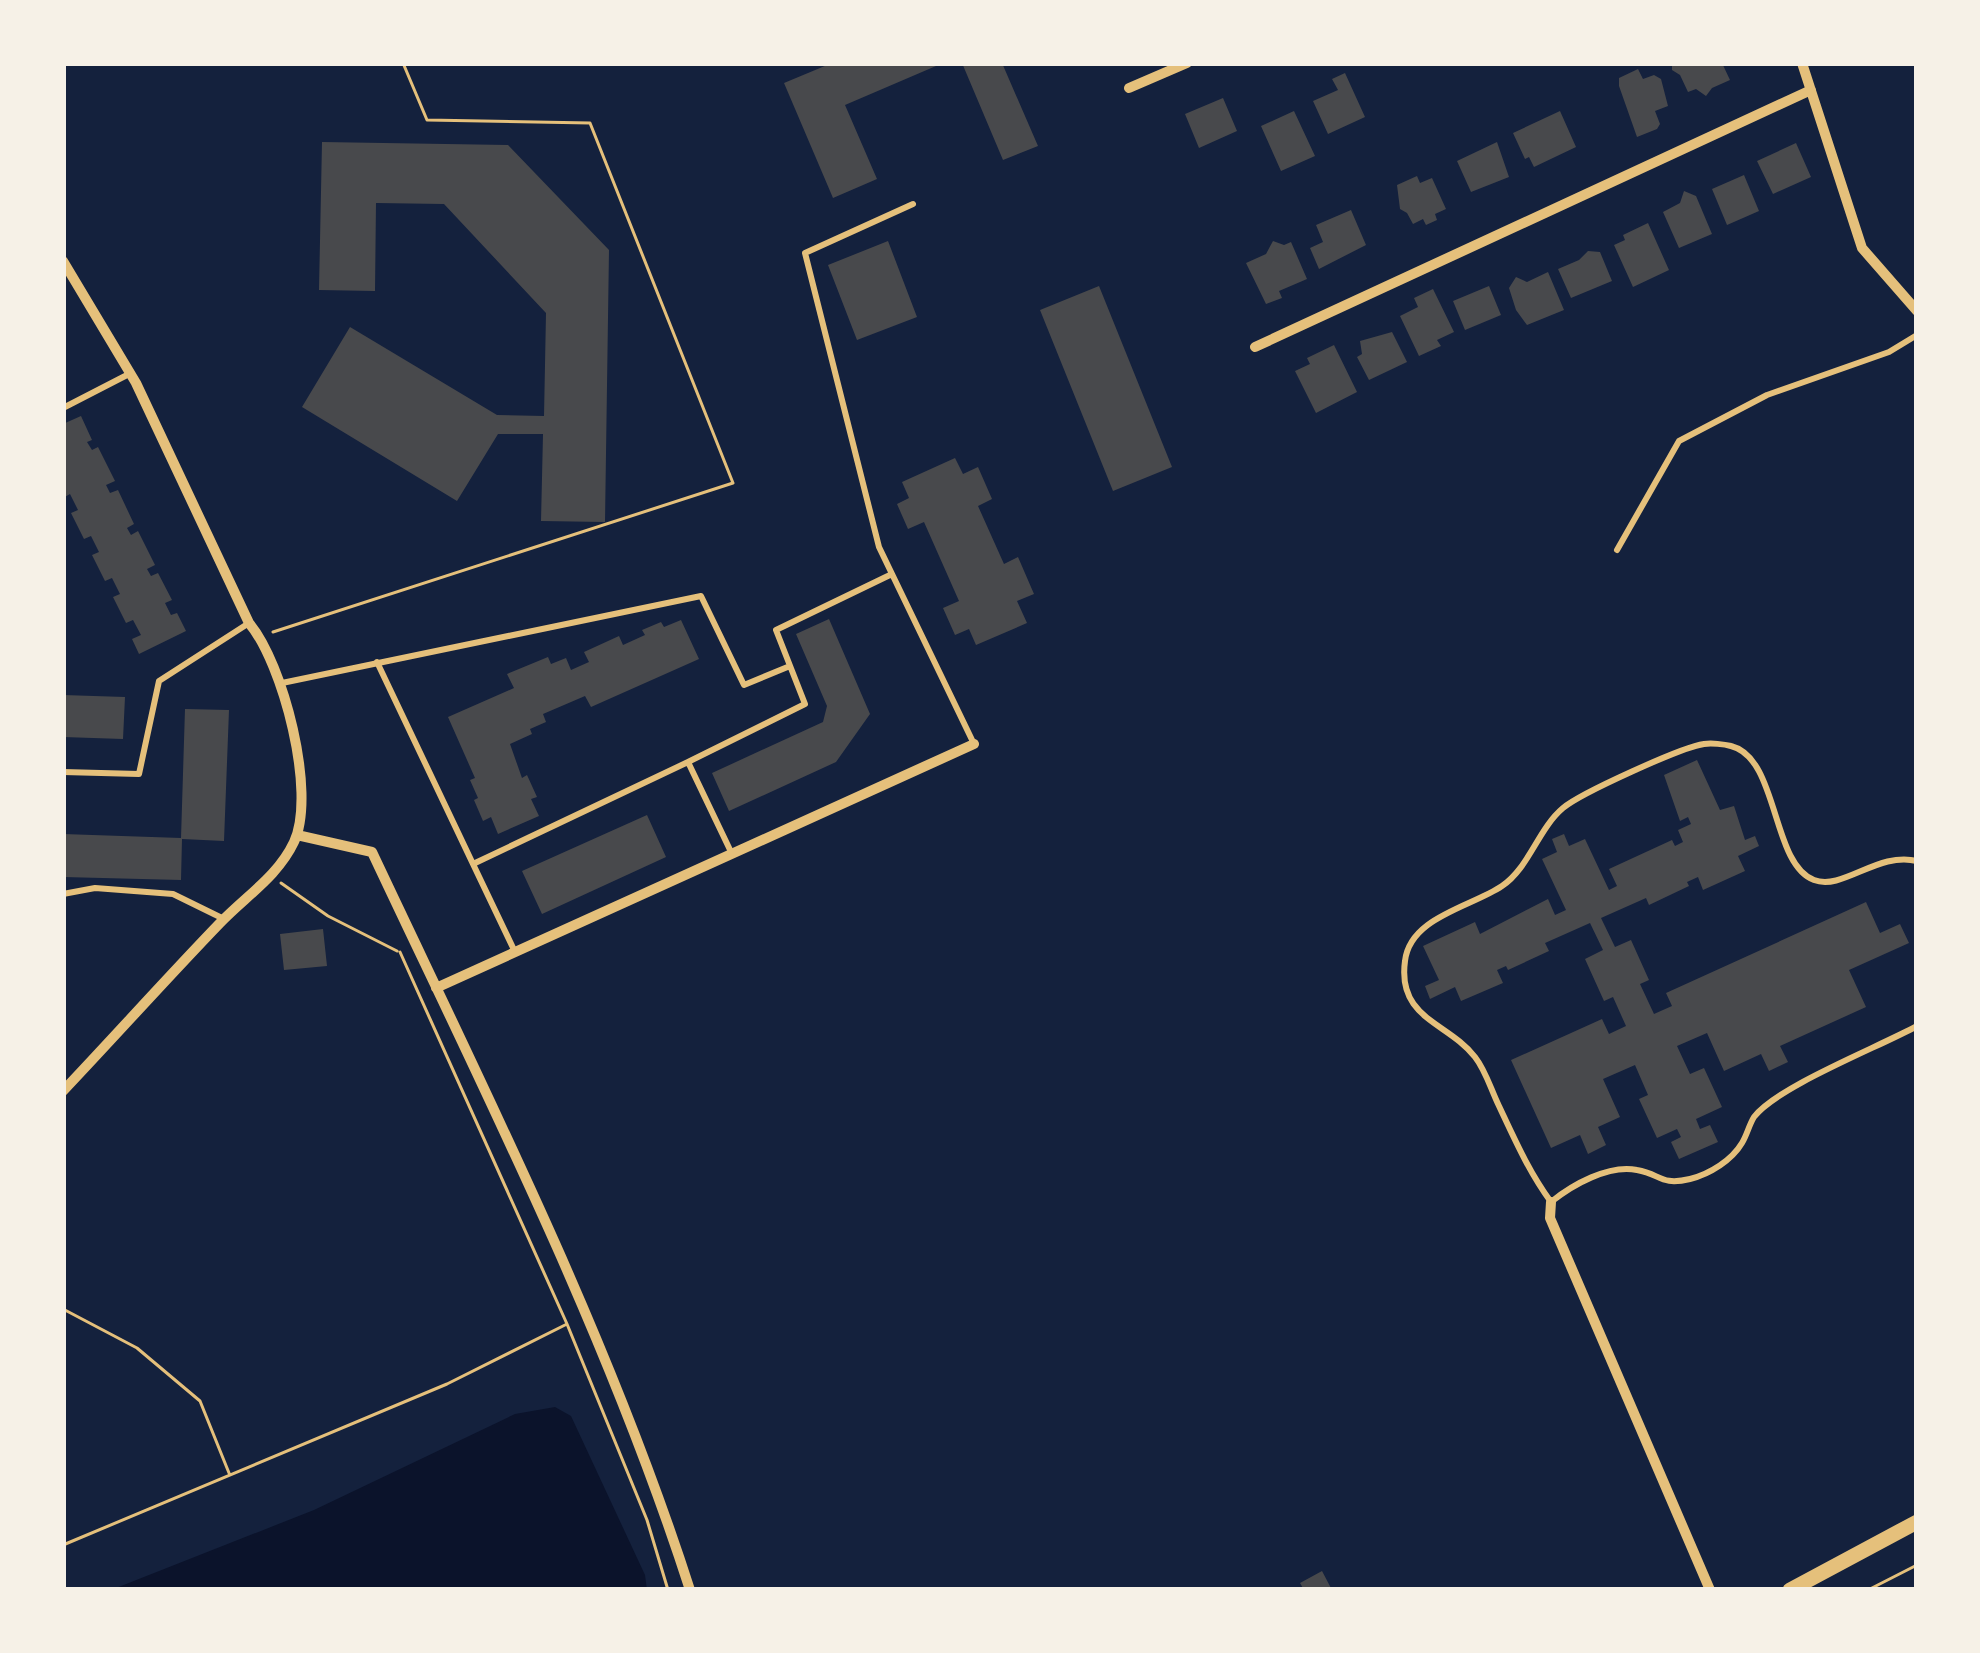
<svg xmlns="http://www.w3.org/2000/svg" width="1980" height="1653" viewBox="0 0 1980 1653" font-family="Rubik,sans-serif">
	<rect width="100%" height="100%" fill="#14213d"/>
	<!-- water -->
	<path fill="#0b132b" d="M 555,1407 L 571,1416 L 645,1575 L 647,1590 L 111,1590 L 314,1510 L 515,1414 Z"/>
	<!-- building -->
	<path fill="#48494c" d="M 832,63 L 943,63 L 845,105 L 877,179 L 833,198 L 784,83 Z
		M 962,63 L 1002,63 L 1038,146 L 1003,160 Z
		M 1672,63 L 1722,63 L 1730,80 L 1712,88 L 1706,96 L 1696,89 L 1688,92 L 1680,75 L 1672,70 Z
		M 1638,69 L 1643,79 L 1654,75 L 1661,79 L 1668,106 L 1655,111 L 1660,124 L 1657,129 L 1637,137 L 1619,86 L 1619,78 Z
		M 1345,73 L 1365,117 L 1328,134 L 1313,101 L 1338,90 L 1332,79 Z
		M 1223,98 L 1237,131 L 1199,148 L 1185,114 Z
		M 1294,111 L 1315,156 L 1281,171 L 1261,126 Z
		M 1560,111 L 1576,147 L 1534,167 L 1529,157 L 1525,159 L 1513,133 Z
		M 322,142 L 508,145 L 609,250 L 605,522 L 541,521 L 543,434 L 498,434 L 457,501 L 302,407 L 350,327 L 497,415 L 544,416 L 546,313 L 444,204 L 376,203 L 375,291 L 319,290 Z
		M 1497,142 L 1509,177 L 1471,192 L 1457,161 Z
		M 1796,143 L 1811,177 L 1773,194 L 1757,161 Z
		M 1744,175 L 1759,211 L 1727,225 L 1712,189 Z
		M 1417,176 L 1420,183 L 1432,178 L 1446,209 L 1435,214 L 1437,220 L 1426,225 L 1423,219 L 1413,224 L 1407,213 L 1400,209 L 1397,185 Z
		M 1684,191 L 1696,196 L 1712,234 L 1679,248 L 1663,212 L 1680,203 Z
		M 1351,210 L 1366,245 L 1319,269 L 1310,248 L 1323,242 L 1316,225 Z
		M 1648,223 L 1669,270 L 1633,287 L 1614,245 L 1625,240 L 1623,235 Z
		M 888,241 L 917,317 L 857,340 L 828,265 Z
		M 1273,241 L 1284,245 L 1291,242 L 1307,279 L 1279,291 L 1282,298 L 1266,304 L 1246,263 L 1266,254 Z
		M 1588,251 L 1600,252 L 1612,281 L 1571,298 L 1558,269 L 1579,260 Z
		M 1548,272 L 1564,310 L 1527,325 L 1516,310 L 1509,288 L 1516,277 L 1527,282 Z
		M 1099,286 L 1172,467 L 1113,491 L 1040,310 Z
		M 1489,286 L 1501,315 L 1465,330 L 1453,301 Z
		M 1433,289 L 1454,332 L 1437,340 L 1441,346 L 1419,356 L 1400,316 L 1418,307 L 1414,298 Z
		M 1392,332 L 1407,362 L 1369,380 L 1357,357 L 1362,354 L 1360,341 Z
		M 1334,345 L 1357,392 L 1316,413 L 1295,371 L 1310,364 L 1307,358 Z
		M 81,416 L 92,440 L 87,442 L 92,450 L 98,447 L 115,481 L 106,485 L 110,493 L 118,490 L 134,524 L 127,528 L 131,535 L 138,531 L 155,565 L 147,569 L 151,576 L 158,573 L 172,600 L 165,603 L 171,615 L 177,613 L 186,631 L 139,654 L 132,639 L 141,635 L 133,620 L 126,623 L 113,597 L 120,594 L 112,578 L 105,581 L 92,555 L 99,552 L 91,536 L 84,539 L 71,513 L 78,510 L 70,494 L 63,498 L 63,424 Z
		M 955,458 L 963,474 L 978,467 L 992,499 L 978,506 L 1004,564 L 1018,557 L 1034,594 L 1017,601 L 1027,623 L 976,645 L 969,629 L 955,635 L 943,608 L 959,601 L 924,522 L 908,529 L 897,504 L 909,498 L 902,482 Z
		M 829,619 L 870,714 L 836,762 L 729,811 L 712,773 L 823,722 L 827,706 L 796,634 Z
		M 681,620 L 699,659 L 591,707 L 585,696 L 543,714 L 546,722 L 530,729 L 532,734 L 510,744 L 522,778 L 527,775 L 537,797 L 531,799 L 539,816 L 498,834 L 491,817 L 483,821 L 474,800 L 478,798 L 470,780 L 475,778 L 448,717 L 514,688 L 507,674 L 548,657 L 551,664 L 566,658 L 571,670 L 589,662 L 584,652 L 619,636 L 623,645 L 645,635 L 642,630 L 661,622 L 664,627 Z
		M 63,695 L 125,697 L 123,739 L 63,737 Z
		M 185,709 L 229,710 L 224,841 L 182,839 L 181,880 L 63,877 L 63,834 L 181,838 Z
		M 1697,760 L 1720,810 L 1734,806 L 1745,840 L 1755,836 L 1759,846 L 1738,856 L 1745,871 L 1703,890 L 1698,877 L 1687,882 L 1689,886 L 1649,905 L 1646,898 L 1601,918 L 1615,947 L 1631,940 L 1649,980 L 1640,984 L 1654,1014 L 1672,1006 L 1666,993 L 1866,902 L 1880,933 L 1900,924 L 1909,943 L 1849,970 L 1866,1007 L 1780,1046 L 1788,1062 L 1769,1071 L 1761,1054 L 1724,1071 L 1707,1033 L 1677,1046 L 1690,1074 L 1704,1068 L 1722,1107 L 1696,1119 L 1700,1129 L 1710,1125 L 1718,1142 L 1679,1159 L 1671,1142 L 1681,1137 L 1677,1129 L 1657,1138 L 1639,1099 L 1648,1095 L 1635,1065 L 1603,1079 L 1620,1117 L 1598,1127 L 1606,1145 L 1588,1154 L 1580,1135 L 1551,1148 L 1511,1060 L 1602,1019 L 1609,1034 L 1626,1026 L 1613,997 L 1604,1001 L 1585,959 L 1603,950 L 1590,923 L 1545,943 L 1549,951 L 1508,970 L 1506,966 L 1497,970 L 1503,983 L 1461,1001 L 1455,987 L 1430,999 L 1425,986 L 1439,980 L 1423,946 L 1475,922 L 1480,934 L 1548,899 L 1555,915 L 1566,910 L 1542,859 L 1557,852 L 1552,839 L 1564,834 L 1569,846 L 1585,839 L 1609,890 L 1617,886 L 1609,869 L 1672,840 L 1675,846 L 1683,842 L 1678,830 L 1691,824 L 1688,817 L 1680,821 L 1664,775 Z
		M 647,815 L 666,857 L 542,914 L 522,871 Z
		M 323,929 L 327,966 L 284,970 L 280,934 Z
		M 1322,1571 L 1332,1590 L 1304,1590 L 1300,1583 Z"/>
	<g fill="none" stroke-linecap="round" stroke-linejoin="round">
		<!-- path -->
		<path stroke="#e5c07b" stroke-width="3" d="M 273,632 L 733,483 L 590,123 L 427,120 L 403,63
			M 281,883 L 328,916 L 397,951
			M 400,952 L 567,1324 L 647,1520 L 668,1590
			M 63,1309 L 137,1348 L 200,1401 L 229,1473
			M 63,1545 L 447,1384 L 567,1324
			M 1868,1590 L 1917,1565"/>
		<!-- service -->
		<path stroke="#e5c07b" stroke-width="6" d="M 913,204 L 805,253 L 879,547 L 974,744
			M 63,408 L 129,374
			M 1617,550 L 1679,441 L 1767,395 L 1889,352 L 1917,335
			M 377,662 L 473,864 L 688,762
			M 282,683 L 701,596 L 744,685 L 790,666
			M 63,772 L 139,774 L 159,681 L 249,623
			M 732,854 L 688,762 L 805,704 L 776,630 L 892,574
			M 1917,861 C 1878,851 1843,891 1814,880 C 1771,864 1779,758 1731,746 C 1724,744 1711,743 1704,744 C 1682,747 1581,793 1563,808 C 1538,829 1529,868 1502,886 C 1471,907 1410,917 1405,961 C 1397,1019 1448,1022 1475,1057 C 1486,1071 1491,1090 1499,1106 C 1515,1140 1529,1172 1551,1202 C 1572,1185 1609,1164 1637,1170 C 1661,1174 1660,1186 1690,1179 C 1710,1174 1732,1160 1742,1143 C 1747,1135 1749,1125 1754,1117 C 1778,1086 1879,1047 1917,1026
			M 473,864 L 515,952
			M 63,894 L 95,888 L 173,894 L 224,919"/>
		<!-- minor -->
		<path stroke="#e5c07b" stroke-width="10" d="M 1802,63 L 1862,248 L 1917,311
			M 1129,88 L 1187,63
			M 63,261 L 136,383 L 249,623 C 283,663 317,793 294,842 C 278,876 246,896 220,923 C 167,978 116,1035 63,1091
			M 1255,347 L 1811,90
			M 297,835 L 372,852 C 486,1094 608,1335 690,1590
			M 436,988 L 974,744
			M 1551,1202 L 1550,1218 L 1710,1590"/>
		<!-- secondary -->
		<path stroke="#e5c07b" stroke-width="15" d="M 1790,1590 L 1917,1522"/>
	</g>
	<!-- border -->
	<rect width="1980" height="1653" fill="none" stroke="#f6f1e7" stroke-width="132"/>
</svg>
